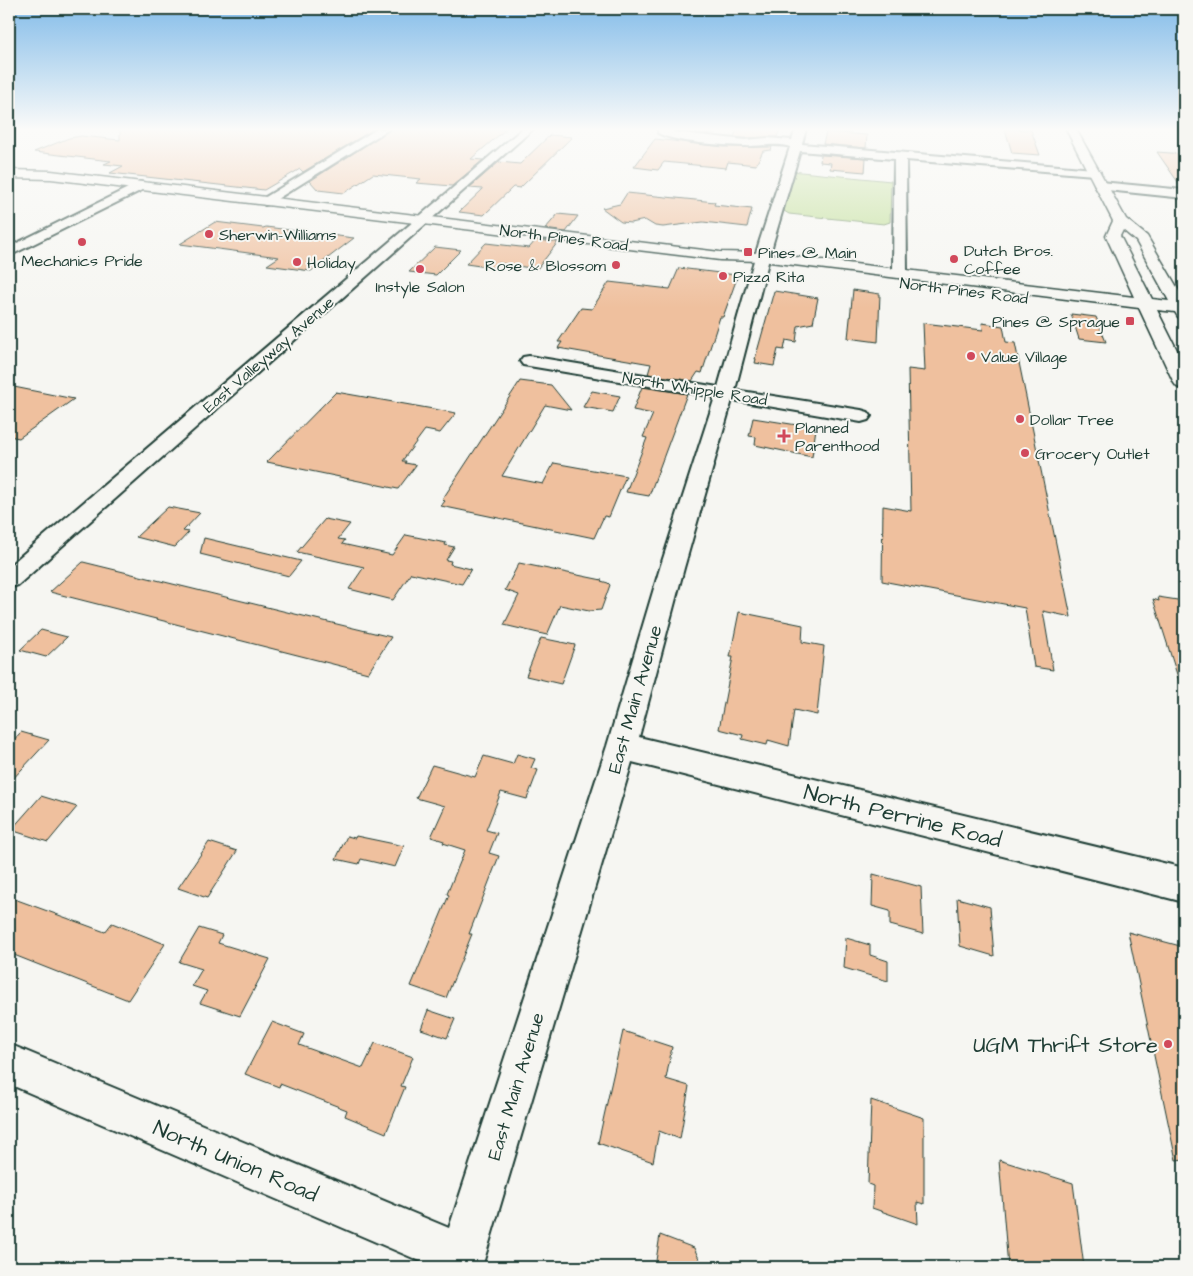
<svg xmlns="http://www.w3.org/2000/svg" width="1193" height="1276" viewBox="0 0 1193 1276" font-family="'Architects Daughter',sans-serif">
	<rect width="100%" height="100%" fill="#f6f6f2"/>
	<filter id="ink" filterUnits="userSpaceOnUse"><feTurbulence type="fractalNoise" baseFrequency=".02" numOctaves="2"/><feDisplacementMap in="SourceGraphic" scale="10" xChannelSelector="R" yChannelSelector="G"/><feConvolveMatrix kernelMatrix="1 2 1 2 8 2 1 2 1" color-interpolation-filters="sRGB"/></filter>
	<g filter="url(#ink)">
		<!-- green -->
		<path fill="#c0de97" stroke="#708e66" d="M 791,171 L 891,181 L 890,222 L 884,224 L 789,214 L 784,211 L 783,202 Z"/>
		<!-- building -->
		<path fill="#efc09e" stroke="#1f3d34" d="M 120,129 L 374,129 L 303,172 L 300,169 L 264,190 L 110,173 L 123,166 L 104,164 L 111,161 L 34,152 L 69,138 L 81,136 L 120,140 Z
			M 391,129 L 430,129 L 468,132 L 473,129 L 506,129 L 471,159 L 483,160 L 452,186 L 416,183 L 421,179 L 373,174 L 344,193 L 318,190 L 310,181 Z
			M 737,129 L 780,129 L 777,137 L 745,138 L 734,137 Z
			M 1005,129 L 1031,130 L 1040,155 L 1012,153 Z
			M 826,132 L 867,135 L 866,148 L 823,144 Z
			M 550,135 L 572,137 L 520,188 L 513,187 L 484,215 L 459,212 L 483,189 L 469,188 L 499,162 L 520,164 Z
			M 655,139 L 724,147 L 772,147 L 771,150 L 763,151 L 756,165 L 728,162 L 726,168 L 664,162 L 658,170 L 634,167 Z
			M 1157,152 L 1184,154 L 1184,188 L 1182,188 Z
			M 821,155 L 866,158 L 865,172 L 830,169 L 831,163 L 820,162 Z
			M 627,193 L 715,202 L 714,205 L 752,209 L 747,227 L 703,222 L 663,227 L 655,226 L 645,220 L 631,223 L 621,222 L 602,208 L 620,204 Z
			M 558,214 L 578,216 L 566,232 L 545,229 Z
			M 215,222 L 263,228 L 266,227 L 354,238 L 311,271 L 267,265 L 279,257 L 180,244 Z
			M 536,240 L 558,242 L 537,269 L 498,263 L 494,268 L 466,264 L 486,243 L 529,248 Z
			M 435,247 L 461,250 L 436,275 L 409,272 Z
			M 679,268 L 736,275 L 735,278 L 737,278 L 723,317 L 720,317 L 702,373 L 698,372 L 692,381 L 648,374 L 651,364 L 558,348 L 562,342 L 558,342 L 581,308 L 592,309 L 609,282 L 670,289 Z
			M 853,290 L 880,294 L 878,342 L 848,338 Z
			M 774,291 L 818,298 L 813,323 L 798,326 L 796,342 L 786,340 L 784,350 L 778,349 L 774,366 L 755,363 L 756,359 L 755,359 Z
			M 1071,314 L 1096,317 L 1106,342 L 1079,339 Z
			M 923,323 L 983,330 L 982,323 L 1003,326 L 1006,342 L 1015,343 L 1071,617 L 1043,611 L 1053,670 L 1034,667 L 1025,608 L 882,581 L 883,506 L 911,511 L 908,369 L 925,371 Z
			M 520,381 L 551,385 L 571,410 L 545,405 L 502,476 L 543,484 L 554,463 L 626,476 L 609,517 L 604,516 L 594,538 L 441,506 L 445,501 L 442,500 Z
			M 9,386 L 74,399 L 19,438 L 9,436 Z
			M 642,387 L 687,394 L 649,496 L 626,492 L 647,438 L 643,437 L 653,414 L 633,410 Z
			M 592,391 L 620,396 L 613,412 L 583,407 Z
			M 336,392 L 456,413 L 440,433 L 425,430 L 402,461 L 406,461 L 405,463 L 416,465 L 398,489 L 267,462 Z
			M 753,418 L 816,428 L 812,457 L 755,445 L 756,437 L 749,436 Z
			M 168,507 L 200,513 L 183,531 L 189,532 L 175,547 L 136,537 Z
			M 325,519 L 350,524 L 338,539 L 345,540 L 342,544 L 392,555 L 406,535 L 446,543 L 445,545 L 454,547 L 446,560 L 451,561 L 450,564 L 471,569 L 462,584 L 411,573 L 393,600 L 349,589 L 364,567 L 297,552 Z
			M 204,538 L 301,561 L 289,576 L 200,554 Z
			M 83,562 L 295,614 L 391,637 L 368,673 L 50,592 Z
			M 519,563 L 602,580 L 601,581 L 608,583 L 610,585 L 601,610 L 589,611 L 560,605 L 547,635 L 504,625 L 519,595 L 505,590 Z
			M 1158,597 L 1184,601 L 1184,683 L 1180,684 L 1153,599 L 1159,601 Z
			M 739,612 L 803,625 L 802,642 L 824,646 L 817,715 L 794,710 L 789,746 L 768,740 L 767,745 L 742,739 L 743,735 L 719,729 L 733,657 L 730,657 Z
			M 41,630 L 67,637 L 46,657 L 20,650 Z
			M 541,638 L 575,645 L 561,684 L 526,676 Z
			M 21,732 L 49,740 L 9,783 L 9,745 Z
			M 517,754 L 535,759 L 531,768 L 538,770 L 527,799 L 501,792 L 486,830 L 497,833 L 489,853 L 499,856 L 469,934 L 472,934 L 446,998 L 411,986 L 449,895 L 447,894 L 465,850 L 443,843 L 444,841 L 431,837 L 445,806 L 416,798 L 432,765 L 475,777 L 484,756 L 513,764 Z
			M 41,796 L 77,807 L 48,842 L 11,830 Z
			M 347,836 L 355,838 L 356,836 L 404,846 L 395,867 L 361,859 L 359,864 L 336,859 Z
			M 209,842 L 237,851 L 207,898 L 178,888 Z
			M 873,874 L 921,887 L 923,934 L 890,925 L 890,911 L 872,906 Z
			M 9,897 L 105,932 L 112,923 L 165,944 L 128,1000 L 9,953 Z
			M 957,898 L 990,907 L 994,956 L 960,946 Z
			M 199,928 L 222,935 L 218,943 L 270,959 L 240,1016 L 200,1003 L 207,991 L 192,986 L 202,969 L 179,962 Z
			M 1128,932 L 1184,947 L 1184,1159 L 1176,1160 Z
			M 846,938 L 870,945 L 870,955 L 888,961 L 888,981 L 844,968 Z
			M 428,1010 L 455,1019 L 447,1038 L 421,1029 Z
			M 272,1022 L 304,1034 L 299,1045 L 363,1068 L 375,1043 L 413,1057 L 401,1086 L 405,1087 L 386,1133 L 345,1116 L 347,1110 L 280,1084 L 279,1087 L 245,1074 Z
			M 623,1031 L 672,1047 L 666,1079 L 689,1086 L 680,1139 L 659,1131 L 653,1162 L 598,1143 Z
			M 871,1100 L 924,1118 L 924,1204 L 917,1202 L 918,1224 L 872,1208 L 873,1186 L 868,1184 Z
			M 999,1160 L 1073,1183 L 1084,1267 L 1008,1267 Z
			M 660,1235 L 694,1248 L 703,1267 L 655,1267 Z"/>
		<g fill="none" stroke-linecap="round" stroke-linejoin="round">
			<defs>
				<path id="minor" d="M 377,129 L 389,129 L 269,204 L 265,205 L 259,201 Z
					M 522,129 L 533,129 L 18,585 L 9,588 L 9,566 Z
					M 658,129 L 678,129 L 672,132 L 745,140 L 767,138 L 792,140 L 796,129 L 806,129 L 802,144 L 1094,169 L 1100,172 L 1094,175 L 906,160 L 907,274 L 905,277 L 895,277 L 893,274 L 894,159 L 800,151 L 773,243 L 735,390 L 861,410 L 868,412 L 871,416 L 868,420 L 861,422 L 732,400 L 684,568 L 639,737 L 1184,868 L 1184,902 L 632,762 L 482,1267 L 434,1267 L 9,1084 L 9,1044 L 449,1228 L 607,746 L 660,568 L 715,397 L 523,365 L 520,361 L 523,357 L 529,356 L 718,387 L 759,243 L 790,147 C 777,142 759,147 744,146 C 722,145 676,143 658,133 Z
					M 140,182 L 144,183 L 146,186 L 144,189 L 9,256 L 9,247 Z
					M 1101,182 L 1184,190 L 1184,198 L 1097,189 L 1095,186 Z"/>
				<path id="major" d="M 1066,129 L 1076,129 L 1126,219 L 1147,236 L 1184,299 L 1184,318 L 1178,317 L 1175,312 L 1157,310 L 1184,364 L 1184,389 L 1177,387 L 1174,383 L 1139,308 L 762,261 L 720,260 L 51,179 L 9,178 L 9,170 L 51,171 L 720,252 L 762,253 L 1134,297 L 1106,236 L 1113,221 ZM 1123,230 L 1136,241 L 1169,301 L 1152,299 L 1120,236 Z"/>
			</defs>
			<!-- minor casing -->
			<use href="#minor" stroke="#1f3d34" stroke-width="4"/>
			<!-- major casing -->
			<use href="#major" stroke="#1f3d34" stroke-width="3"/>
			<!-- minor -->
			<use href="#minor" fill="#f6f6f2" fill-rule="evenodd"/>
			<!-- major -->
			<use href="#major" fill="#f6f6f2" fill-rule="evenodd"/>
		</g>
	</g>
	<!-- sky -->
	<linearGradient id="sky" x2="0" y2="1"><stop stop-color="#83bce9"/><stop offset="0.42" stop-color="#fbfbf9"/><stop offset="1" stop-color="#fbfbf9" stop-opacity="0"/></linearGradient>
	<rect width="1193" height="308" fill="url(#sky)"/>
	<!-- markers -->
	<g fill="#d1495b" stroke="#f6f6f2" stroke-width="2">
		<circle cx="209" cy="234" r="5"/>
		<circle cx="82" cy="242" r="5"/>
		<rect x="743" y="247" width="10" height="10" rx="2.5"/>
		<circle cx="954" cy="259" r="5"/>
		<circle cx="297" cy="262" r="5"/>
		<circle cx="616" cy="265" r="5"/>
		<circle cx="420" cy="269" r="5"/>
		<circle cx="723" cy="276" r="5"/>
		<rect x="1125" y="316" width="10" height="10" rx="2.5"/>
		<circle cx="971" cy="356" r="5"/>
		<circle cx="1020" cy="419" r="5"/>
		<path d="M781.5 428.5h5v5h5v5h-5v5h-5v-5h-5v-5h5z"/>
		<circle cx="1025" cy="453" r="5"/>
		<circle cx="1168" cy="1044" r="5"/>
	</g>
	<g text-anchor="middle" stroke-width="4" stroke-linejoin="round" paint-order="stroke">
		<!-- far-poi labels -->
		<g font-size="16" fill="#1f3d34" stroke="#f6f6f2" text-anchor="start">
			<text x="219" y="240">Sherwin-Williams</text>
			<text x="964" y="256">Dutch Bros.<tspan x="964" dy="18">Coffee</tspan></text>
			<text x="758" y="258">Pines @ Main</text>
			<text x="82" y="266" text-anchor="middle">Mechanics Pride</text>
			<text x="307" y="268">Holiday</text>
			<text x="606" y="271" text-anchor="end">Rose &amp; Blossom</text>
			<text x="733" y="282">Pizza Rita</text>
			<text x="420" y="292" text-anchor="middle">Instyle Salon</text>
			<text x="1120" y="327" text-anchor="end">Pines @ Sprague</text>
			<text x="981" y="362">Value Village</text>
			<text x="1030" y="425">Dollar Tree</text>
			<text x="795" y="433">Planned<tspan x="795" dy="18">Parenthood</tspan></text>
			<text x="1035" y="459">Grocery Outlet</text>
		</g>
		<!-- far-street labels -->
		<g font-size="16" fill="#1f3d34" stroke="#f6f6f2">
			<text transform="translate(564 237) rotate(7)" y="6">North Pines Road</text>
			<text transform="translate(964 290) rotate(7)" y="6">North Pines Road</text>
			<text transform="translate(268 354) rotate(-41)" y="6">East Valleyway Avenue</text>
			<text transform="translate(695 388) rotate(9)" y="6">North Whipple Road</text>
		</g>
		<!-- street labels -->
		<g font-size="19" fill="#1f3d34" stroke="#f6f6f2">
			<text transform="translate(634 699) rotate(-74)" y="7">East Main Avenue</text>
			<text transform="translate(515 1086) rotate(-73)" y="7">East Main Avenue</text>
		</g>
		<!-- near-street labels -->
		<g font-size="22" fill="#1f3d34" stroke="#f6f6f2">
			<text transform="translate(903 815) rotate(14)" y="8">North Perrine Road</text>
			<text transform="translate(236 1160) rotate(23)" y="8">North Union Road</text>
		</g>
		<!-- near-poi labels -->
		<g font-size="22" fill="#1f3d34" stroke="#f6f6f2" text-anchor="end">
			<text x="1158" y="1052">UGM Thrift Store</text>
		</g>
	</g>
	<!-- margin -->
	<rect width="1193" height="1276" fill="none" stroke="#f6f6f2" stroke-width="30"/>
	<rect x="15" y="15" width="1163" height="1246" fill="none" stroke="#1f3d34" stroke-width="2" filter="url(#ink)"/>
</svg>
